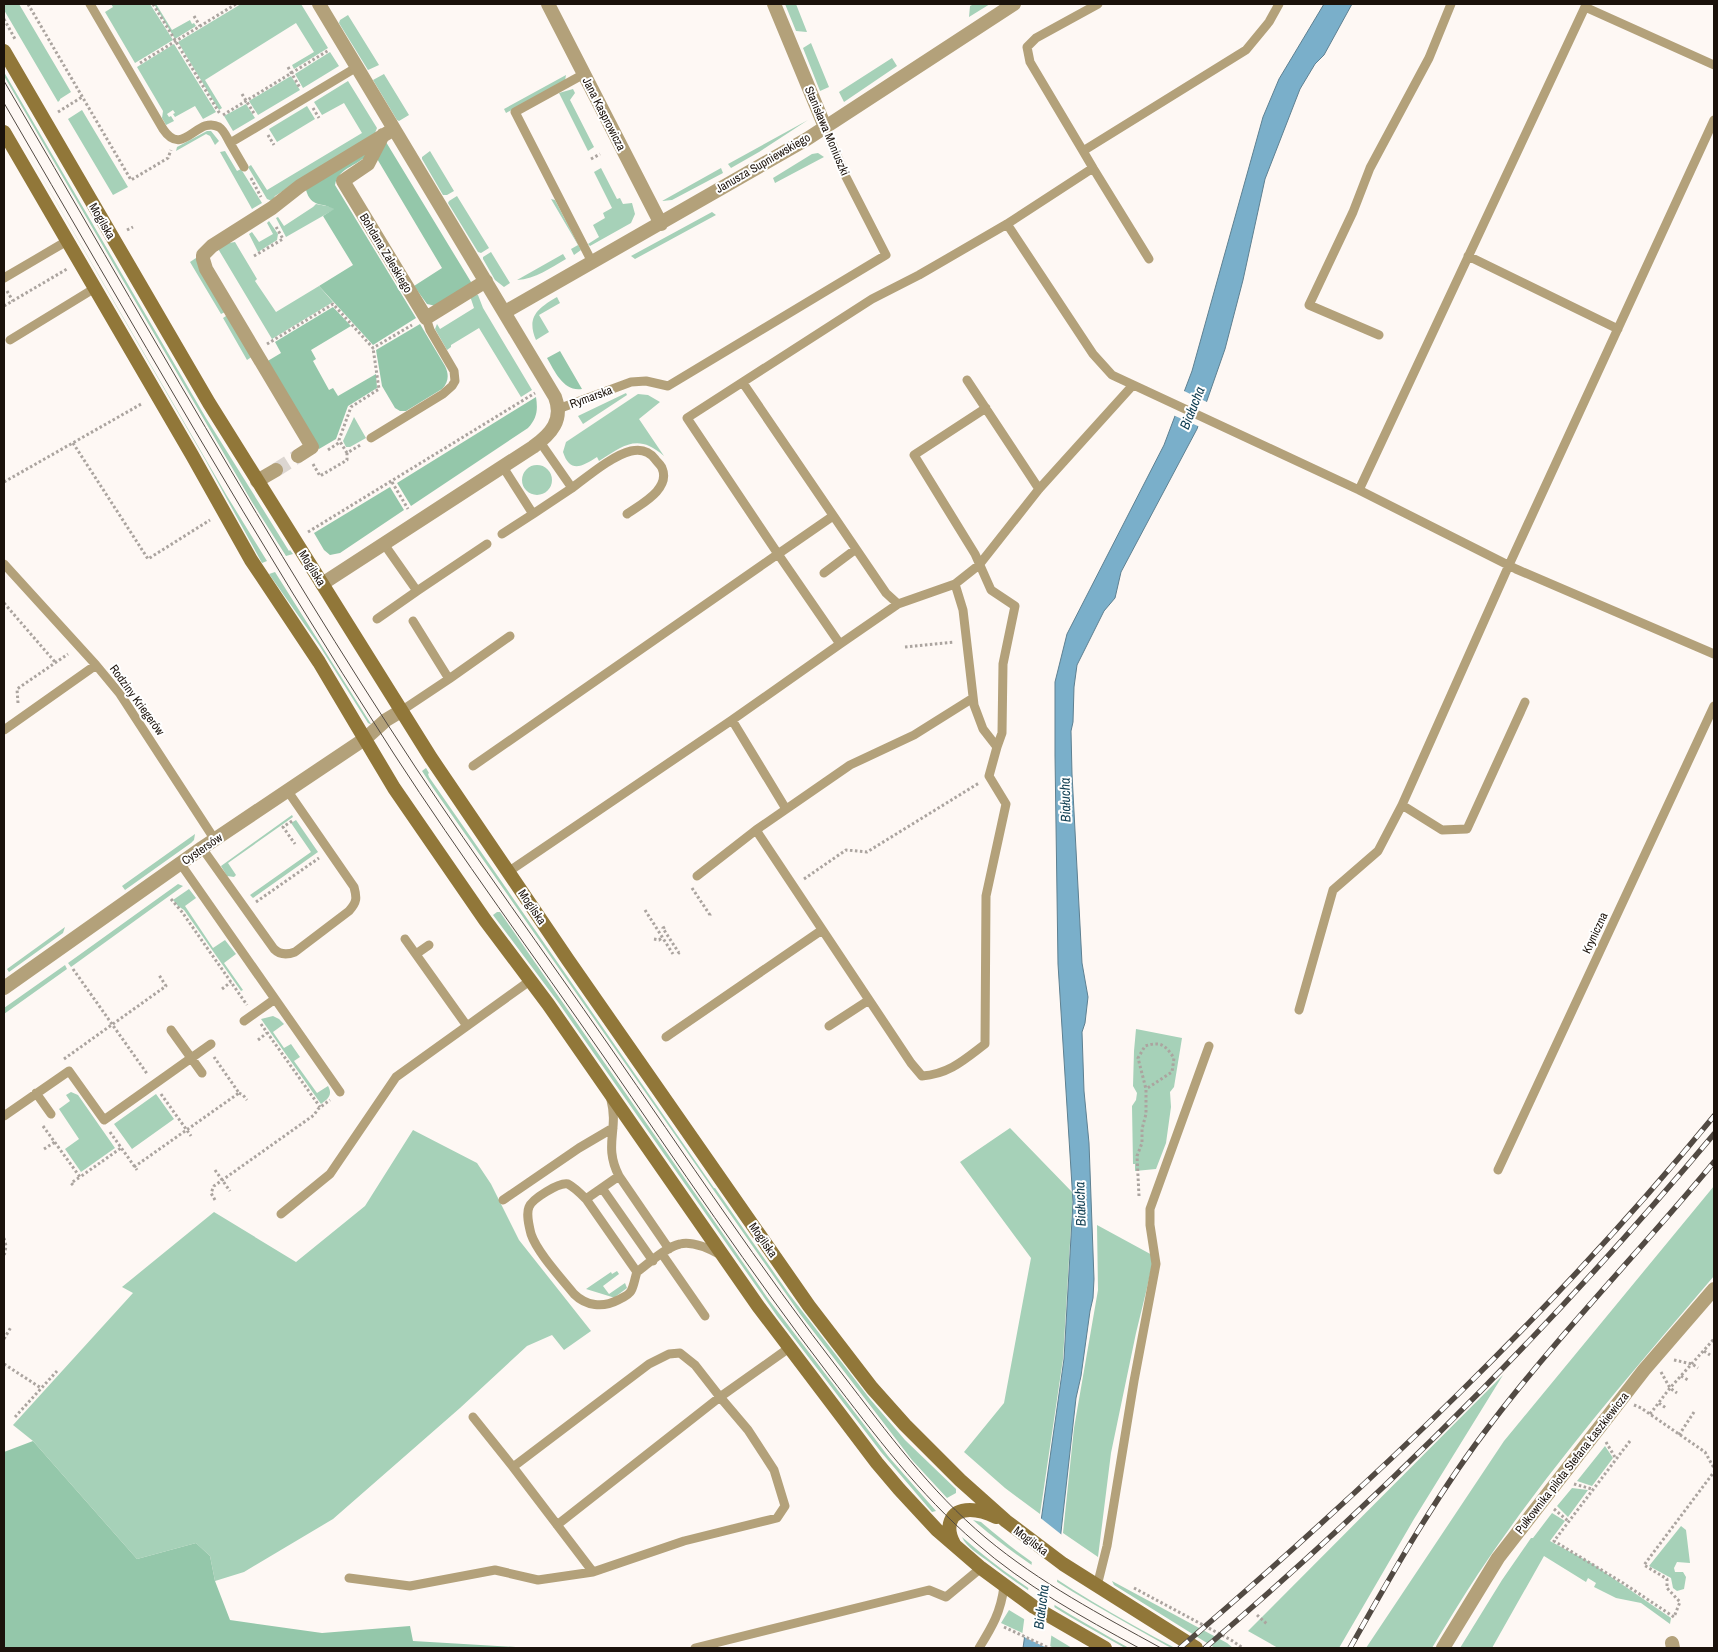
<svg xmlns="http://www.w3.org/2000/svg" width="1718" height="1652" viewBox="0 0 1718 1652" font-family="'Archivo Narrow',sans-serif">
	<rect width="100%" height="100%" fill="#fef8f4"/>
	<!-- green -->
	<path fill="#a6d1b8" d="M 4,4 L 19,4 L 71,92 L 60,99 L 60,100 L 58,102 L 4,10 Z
		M 111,4 L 150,4 L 173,40 L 135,63 L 105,12 L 113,7 Z
		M 154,4 L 156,4 L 172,30 L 190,20 L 192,24 L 194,23 L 196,26 L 175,39 Z
		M 241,4 L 301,4 L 328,48 L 294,69 L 292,65 L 314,52 L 296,23 L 205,80 L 222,108 L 219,110 L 178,42 Z
		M 785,4 L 796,4 L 807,32 L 796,31 Z
		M 974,4 L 990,4 L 969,17 L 970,6 Z
		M 348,15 L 379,65 L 368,70 L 339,23 L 340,20 Z
		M 811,43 L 829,87 L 820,91 L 803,48 Z
		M 174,44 L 216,112 L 203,119 L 195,106 L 175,117 L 173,114 L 175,113 L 173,110 L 167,114 L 169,117 L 171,116 L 174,121 L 166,125 L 162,118 L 163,111 L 137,67 Z
		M 330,52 L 339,66 L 303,88 L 295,74 Z
		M 892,58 L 897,66 L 844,102 L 839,92 Z
		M 4,72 L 206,418 L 289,551 L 290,550 L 293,554 L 286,556 L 252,502 L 4,76 Z
		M 384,74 L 409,115 L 399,121 L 397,120 L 373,80 Z
		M 566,75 L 565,81 L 506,113 L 504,109 Z
		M 291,76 L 300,90 L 258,115 L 249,101 Z
		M 348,81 L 377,128 L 375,133 L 275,196 L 272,201 L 267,199 L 248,167 L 251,165 L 267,190 L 362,133 L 344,103 L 322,115 L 314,102 Z
		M 573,89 L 575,93 L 570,100 L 594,147 L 588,151 L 559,93 Z
		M 246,104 L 255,118 L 233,131 L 224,116 Z
		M 307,106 L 315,119 L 277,142 L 269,129 Z
		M 82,110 L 128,187 L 113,195 L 68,119 Z
		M 4,112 L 227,496 L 267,561 L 262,563 L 206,461 Z
		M 808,120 L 759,152 L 731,168 L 728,164 Z
		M 207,131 L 211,131 L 219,141 L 215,145 L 210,136 L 206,134 L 176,151 L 177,147 Z
		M 225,151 L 237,171 L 241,169 L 262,203 L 252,209 L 220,152 Z
		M 430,151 L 454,191 L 447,195 L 443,195 L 422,159 L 422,157 Z
		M 818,153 L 824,157 L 775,183 L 773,178 L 812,154 Z
		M 601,168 L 617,199 L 620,198 L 623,204 L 632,203 L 635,214 L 631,223 L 590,246 L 588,244 L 599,237 L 593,225 L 605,218 L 603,213 L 612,208 L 594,172 Z
		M 721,168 L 723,173 L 672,200 L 662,201 Z
		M 457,196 L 489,248 L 481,253 L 478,252 L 448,203 L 449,201 Z
		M 551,199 L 555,200 L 581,250 L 574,255 L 571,249 L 578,245 Z
		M 316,204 L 332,207 L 335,209 L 286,237 L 276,218 L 278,217 L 284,226 L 313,207 Z
		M 712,212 L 716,215 L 635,259 L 631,256 Z
		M 269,221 L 278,234 L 277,240 L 258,252 L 249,234 L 252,232 L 259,242 L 273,234 L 267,223 Z
		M 235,242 L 257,279 L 255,281 L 276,312 L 319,286 L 333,302 L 272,339 L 217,247 L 229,243 Z
		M 491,252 L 510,283 L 504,287 L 495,280 L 483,259 L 483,257 Z
		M 563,254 L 566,259 C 550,268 536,279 517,280 Z
		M 196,258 L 227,311 L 221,314 L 190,262 Z
		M 476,294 L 478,295 L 483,308 L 532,390 L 521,397 L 479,328 L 451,345 L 451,347 L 447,350 L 435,329 L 437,324 L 440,329 L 474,308 L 470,296 Z
		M 557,297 L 560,303 L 539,315 L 549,332 L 536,340 C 526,317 538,308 557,297 Z
		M 229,314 L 253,356 L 247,360 L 223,318 Z
		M 626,393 L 627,395 L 583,424 L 578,416 Z
		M 638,394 L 648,395 L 660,402 L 639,419 L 664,456 C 638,433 624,445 599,461 L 597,457 C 583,466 570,474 563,452 L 566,442 Z
		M 354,417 L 366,438 L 350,447 L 346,447 L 343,441 Z
		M522 480a15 15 0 1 1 30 0a15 15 0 1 1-30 0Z
		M 275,572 L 371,724 L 370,724 L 368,723 L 319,645 L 269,574 Z
		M 426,768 L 429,773 L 428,774 L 429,777 L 714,1188 L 715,1188 L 789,1294 L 870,1399 L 905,1440 L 956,1489 L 956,1493 L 947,1498 L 912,1460 L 800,1314 L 433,788 L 422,771 Z
		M 292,815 L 293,817 L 228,863 L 236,875 L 234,877 L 227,876 L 221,866 Z
		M 296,820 L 318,852 L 253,898 L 250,895 L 311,852 L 291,823 Z
		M 195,834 L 194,840 L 191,843 L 125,890 L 122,886 Z
		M 178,884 L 183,886 L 71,967 L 68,963 Z
		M 189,889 L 196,898 L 185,906 L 213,948 L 225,940 L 236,954 L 224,963 L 243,990 L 241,991 L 184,910 L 178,906 L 173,900 Z
		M 497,912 L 500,912 L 769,1300 L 888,1456 L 936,1511 L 932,1512 L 881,1452 L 777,1316 L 558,1002 L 493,915 Z
		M 65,927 L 63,933 L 9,972 L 7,969 Z
		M 65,965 L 67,969 L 4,1014 L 4,1008 Z
		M 273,1016 L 279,1019 L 284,1024 L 273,1032 L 284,1048 L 291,1044 L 300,1057 L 294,1061 L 317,1093 L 328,1086 C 333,1095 328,1099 321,1104 L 261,1019 Z
		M 1136,1029 L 1182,1038 L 1174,1087 L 1170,1092 L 1171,1107 L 1166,1143 L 1156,1169 L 1135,1171 L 1135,1164 L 1133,1164 L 1132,1106 L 1136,1100 L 1137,1093 L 1133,1086 L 1134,1051 Z
		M 71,1092 L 78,1095 L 115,1148 L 81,1172 L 65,1149 L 79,1139 L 59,1109 L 70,1101 L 66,1095 Z
		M 156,1094 L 174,1119 L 132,1149 L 114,1124 Z
		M 1010,1128 L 1073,1193 L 1063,1359 L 1040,1514 L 1005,1488 L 964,1452 L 1004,1403 L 1031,1258 L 960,1162 Z
		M 413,1130 L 477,1163 L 491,1184 L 519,1240 L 591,1331 L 564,1350 L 552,1335 L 527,1346 L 460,1408 L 333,1519 L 244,1572 L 215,1581 L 210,1556 L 196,1543 L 137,1559 L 33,1441 L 13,1425 L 133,1293 L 122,1287 L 214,1212 L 296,1262 L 365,1206 Z
		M 1714,1186 L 1714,1276 C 1632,1372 1548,1469 1478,1574 C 1462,1598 1447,1623 1432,1648 L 1366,1648 L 1504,1441 Z
		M 1097,1225 L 1154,1256 L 1146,1292 L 1136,1333 L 1111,1453 L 1098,1557 L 1063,1533 L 1074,1428 L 1098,1290 Z
		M 617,1271 L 619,1274 L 603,1286 L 609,1294 L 625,1283 L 627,1288 L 615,1297 L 612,1297 L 586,1289 L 611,1272 L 612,1274 Z
		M 1503,1375 L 1414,1519 L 1339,1648 L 1278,1648 L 1248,1631 Z
		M 1605,1446 L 1613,1458 L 1592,1486 L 1577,1481 Z
		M 1572,1488 L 1588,1490 L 1568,1517 L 1557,1506 Z
		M 1552,1513 L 1565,1521 L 1550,1541 L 1591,1563 L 1671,1618 L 1670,1624 L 1641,1603 L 1616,1598 L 1594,1587 L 1596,1583 L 1588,1578 L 1586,1582 L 1544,1556 L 1492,1648 L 1460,1648 L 1502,1580 L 1531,1538 L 1533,1538 Z
		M 973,1520 L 981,1522 C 1042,1575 1105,1610 1175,1648 L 1171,1648 C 1101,1609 1034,1573 973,1520 Z
		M 1681,1526 L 1686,1530 L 1690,1563 L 1677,1562 L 1674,1568 L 1675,1572 L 1683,1572 L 1686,1577 L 1684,1589 L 1677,1591 L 1673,1588 L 1671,1578 L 1649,1566 Z
		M 962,1537 C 1014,1583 1068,1614 1129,1648 L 1125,1648 C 1078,1622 1032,1596 989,1562 C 981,1556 966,1547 962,1537 Z
		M 1112,1581 L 1227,1643 L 1233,1648 L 1215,1648 L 1114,1585 Z
		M 1009,1610 L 1072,1648 L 1054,1648 L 1001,1623 Z"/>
	<!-- forest -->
	<path fill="#94c7aa" d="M 386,142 L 471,282 L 470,285 L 436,306 L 427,304 L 414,286 L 442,268 L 376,157 Z
		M 374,144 C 373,147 372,150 370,152 C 361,165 338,167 335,185 L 416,318 L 373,345 L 319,286 L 353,265 L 323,216 L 334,209 C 322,202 311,208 306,190 Z
		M 333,307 L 351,326 L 311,350 L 316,359 L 313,361 L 329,390 L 333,388 L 338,396 L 376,374 L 377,388 L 348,406 L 336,439 L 319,449 L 266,362 L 281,353 L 275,342 Z
		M 420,324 L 445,366 C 449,374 449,382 442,389 L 406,411 L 400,411 L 395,408 L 382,386 L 376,350 Z
		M 560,351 L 582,389 C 564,392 555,372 547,358 Z
		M 536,397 C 538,410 537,418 528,428 L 411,506 L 397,483 Z
		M 390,487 L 404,510 L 340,553 L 330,555 L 324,550 L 314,533 Z
		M 33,1441 L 137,1559 L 196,1543 L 210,1556 L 215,1581 L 230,1620 L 322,1633 L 410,1626 L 413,1641 L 532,1648 L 4,1648 L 4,1452 Z"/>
	<!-- water -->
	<path fill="#7aafca" stroke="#5e8091" d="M 1324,4 L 1352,4 L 1324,55 L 1315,64 L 1300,89 L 1265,179 L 1243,280 L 1225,349 L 1197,429 L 1121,572 L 1115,598 L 1104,611 L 1077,665 L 1074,687 L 1073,722 L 1071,731 L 1072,774 L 1082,963 L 1088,997 L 1085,1023 L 1082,1032 L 1084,1091 L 1089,1143 L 1094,1279 L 1093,1298 L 1090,1311 L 1081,1376 L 1076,1398 L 1048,1648 L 1023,1648 L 1064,1359 L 1073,1202 L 1058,964 L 1055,755 L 1055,682 L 1067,634 L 1164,445 L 1192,371 L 1263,117 L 1279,79 Z"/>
	<!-- pier -->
	<path fill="#fef8f4" d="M 1182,390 L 1209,403 L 1200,427 L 1173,415 Z
		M 1038,1516 L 1062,1535 L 1050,1648 L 1047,1648 L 1022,1636 Z"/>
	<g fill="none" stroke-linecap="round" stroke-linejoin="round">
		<!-- minor-tunnel -->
		<path stroke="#dcd6d1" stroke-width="14" stroke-dasharray="14 7" stroke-linecap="butt" d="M 276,470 L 298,456"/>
		<!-- path -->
		<path stroke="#aba49f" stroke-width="3" stroke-dasharray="2.5 2.5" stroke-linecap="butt" d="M 28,4 L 131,180 L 168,158 L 171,150
			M 153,4 L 220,114
			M 194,16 L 200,26
			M 4,19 L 15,39
			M 140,63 L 236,4
			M 288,67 L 300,88
			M 242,94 L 255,115
			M 313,108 L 319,118
			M 58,112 L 82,97
			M 223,115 L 329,50
			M 268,135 L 274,145
			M 591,159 L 600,154
			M 251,178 L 261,197
			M 127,230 L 133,227
			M 254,256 L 283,239 L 275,225
			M 7,291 L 13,301
			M 4,306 L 67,269
			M 267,344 L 333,304 L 373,348 L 412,325
			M 73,443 L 148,559 L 210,520
			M 328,450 L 340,442
			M 347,453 L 339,440 L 351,407 L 379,389 L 373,348
			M 313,464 L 320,476 L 347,460 L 347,453 L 362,444
			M 4,482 L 143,403
			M 392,482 L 408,509
			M 308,532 L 535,393
			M 4,603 L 55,662
			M 905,647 L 954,642
			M 18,703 L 17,689 L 68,654
			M 292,821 L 283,827 L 295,844
			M 804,879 L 846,850 L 867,852 L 979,783
			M 692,888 L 710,915 L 709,916
			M 171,899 L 182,912 L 247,1005
			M 256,902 L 319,858
			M 645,910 L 673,954
			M 665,927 L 663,928 L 664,930 L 679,953 L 681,951
			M 654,939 L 659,940 L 663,937
			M 73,969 L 148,1075
			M 222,989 L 231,982
			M 261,1024 L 320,1107
			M 258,1040 L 267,1033
			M 64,1059 L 166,986 L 159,975
			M 239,1093 L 243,1095 L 247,1100
			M 161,1094 L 191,1136
			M 43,1126 L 80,1177 L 121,1148
			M 110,1132 L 137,1170
			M 44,1149 L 55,1142
			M 134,1167 L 239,1093 L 214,1057
			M 215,1170 L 230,1191
			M 73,1185 L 71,1183 L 80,1177
			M 1139,1196 L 1137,1156 L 1142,1143 L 1142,1129 L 1146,1114 L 1146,1089 L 1138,1058 L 1145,1046 C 1161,1041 1165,1045 1174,1058 L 1172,1072 L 1146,1089
			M 215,1200 L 211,1193 L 214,1186 L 314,1115 L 318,1109 L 330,1100
			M 4,1238 L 6,1246 L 4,1257
			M 4,1339 L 11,1327
			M 1704,1351 L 1710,1355
			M 1674,1360 L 1692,1364 L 1698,1368
			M 4,1364 L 41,1388
			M 1661,1372 L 1670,1388 L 1677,1393
			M 1681,1376 L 1688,1380
			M 1659,1403 L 1666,1408
			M 1634,1405 L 1641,1408 L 1705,1452 L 1714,1468
			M 1650,1414 L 1670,1388 L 1714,1339
			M 15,1417 L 57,1371
			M 1679,1435 L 1694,1412
			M 1630,1441 L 1554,1541 L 1623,1583 L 1674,1617 L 1680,1602 L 1667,1588 L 1667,1579 L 1644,1565 L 1714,1472
			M 1606,1442 L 1616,1459
			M 1574,1484 L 1592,1489
			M 1554,1509 L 1568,1521
			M 1134,1588 L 1231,1640 L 1243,1648
			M 1257,1615 L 1268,1625
			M 1004,1627 L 1049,1648"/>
		<!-- service -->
		<path stroke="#b3a17a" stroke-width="9" d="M 90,4 L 163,129 C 183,159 197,115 219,127 C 224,130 227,138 230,143 L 357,67
			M 1098,4 L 1036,38 L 1027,47 L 1030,62 L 1083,151 L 1246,50 L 1269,22 L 1279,4
			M 584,74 L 515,112 L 592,262
			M 230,143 L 244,167
			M 1093,168 L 1149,259
			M 1007,224 L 1093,354 L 1112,375 L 1359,490 L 1516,569 L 1714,654
			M 1468,256 L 1618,329
			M 4,278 L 67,241
			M 1379,335 L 1309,305 L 1353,212 L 1370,168 L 1429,58 L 1451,4
			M 10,340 L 95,288
			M 967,380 L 1039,489
			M 743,383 L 886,593 L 898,604 L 955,584 L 979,565 L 1039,489 L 1133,385
			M 558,409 L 631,382 L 646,381 L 668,386 L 886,255 L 846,177 L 825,127
			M 371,438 L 443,394 L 452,386 L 455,381 L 454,371 L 430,330 L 426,318
			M 503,467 L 533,514 L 572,488 L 540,442
			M 572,488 C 587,477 613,455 631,451 C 640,449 649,451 655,459 C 657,462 661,465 662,468 C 671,489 641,504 627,514
			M 1359,490 L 1585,7 L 1714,65
			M 833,516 L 778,554 L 687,418 L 872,299 L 919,275 L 1007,224 L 1093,168 L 1083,151
			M 502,534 L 533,514
			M 384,544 L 417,591 L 487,544
			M 4,564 L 96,665 L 120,694 L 215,840
			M 824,573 L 856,549
			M 955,584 L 963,610 L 974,705 L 983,729 L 997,747 L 1002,733 L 1003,664 L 1015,606 L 991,590 L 975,554 L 914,455 L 986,408
			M 377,619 L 417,591
			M 413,621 L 449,679
			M 1525,702 L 1467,829 L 1442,830 L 1402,805 L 1509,565 L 1714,120
			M 401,711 L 449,679 L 510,636
			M 4,730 L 96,665
			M 473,766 L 778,554 L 840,644 L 898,604
			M 786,809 L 732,720 L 840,644
			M 756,830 L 911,1063 L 922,1076 C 949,1074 964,1060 985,1044 L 986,896 L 1006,804 L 989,776 L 997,747
			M 202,848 L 274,949 C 280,955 287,955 295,952 L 349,911 C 357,902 357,898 354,887 L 287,790
			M 180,863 L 340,1092
			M 508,872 L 732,720
			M 697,876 L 756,830 L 850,765 L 914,735 L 973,698
			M 405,939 L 467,1026
			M 416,954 L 429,945
			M 1299,1010 L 1333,890 L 1378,851 L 1402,805
			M 244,1021 L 275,999
			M 829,1026 L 869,1000
			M 171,1030 L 202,1073
			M 666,1037 L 822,930
			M 36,1093 L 51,1114
			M 611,1100 C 619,1130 603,1145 619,1176 L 586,1199 L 637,1272 C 649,1263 666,1247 680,1244 C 692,1241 710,1249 721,1255
			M 4,1116 L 69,1071 L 104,1120 L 211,1044
			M 1498,1170 L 1714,706
			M 619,1176 L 669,1249
			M 602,1188 L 653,1261
			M 586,1199 C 581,1194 574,1187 568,1184 C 559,1182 532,1199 529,1207 C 526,1214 529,1226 531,1234 C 537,1252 561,1278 574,1294 C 586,1306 603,1308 618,1300 C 622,1298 629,1295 631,1291 C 634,1286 635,1277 637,1272
			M 503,1200 L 579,1148 L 613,1128
			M 281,1214 L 330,1174 L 396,1077 L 531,980
			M 662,1254 L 705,1316
			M 473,1417 L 513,1467 L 593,1572
			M 557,1525 L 720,1397 L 789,1348
			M 349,1578 L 410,1586 L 495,1570 L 538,1580 L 593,1572 L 684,1541 L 777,1518 L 785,1506 L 774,1470 L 748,1430 L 720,1397 L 695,1365 L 680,1353 L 669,1354 L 649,1364 L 513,1467
			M 1097,1586 L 1107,1546 L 1134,1381 L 1156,1264 L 1150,1225 L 1150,1209 L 1209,1046
			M 695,1648 L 929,1590 L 946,1597 L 981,1568
			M 979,1648 C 992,1627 1001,1612 1004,1586"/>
		<!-- minor -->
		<path stroke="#b3a17a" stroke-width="14" d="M 319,4 L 555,397 C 564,420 551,434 533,447 L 322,584
			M 548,4 L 661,224
			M 774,4 L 825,127
			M 383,135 L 368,164 L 343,181 L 426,318 L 486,281
			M 505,312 L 807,139 L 1014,4
			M 298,456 L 312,447 L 206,269 L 203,259 L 203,255 L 212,246 L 272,208 L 300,186 L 394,129
			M 257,481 L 276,470
			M 4,988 L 202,848 L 366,738 L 386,720 L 401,711
			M 1672,1643 L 1673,1648
			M 1443,1648 L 1498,1558 L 1644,1370 L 1714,1289"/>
		<!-- secondary -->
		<path stroke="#917739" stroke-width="14" d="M 4,51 L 209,403 L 431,758 L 568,960 L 809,1306 L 872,1388 L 905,1425 L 960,1480 L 1006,1521 L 1063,1564 L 1196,1648
			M 4,132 L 192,455 L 251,560 L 319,662 L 394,788 L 485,920 L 548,1004 L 758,1306 L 877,1463 L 899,1489 L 937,1530 L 981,1568 L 1034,1607 L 1105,1648
			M 954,1544 C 945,1528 949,1510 970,1510 C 979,1510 988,1513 996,1517"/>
		<!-- tram -->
		<path stroke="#524a43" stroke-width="1" d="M 4,81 C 139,312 269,545 416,768 C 478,861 544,952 608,1044 C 685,1155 760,1268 843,1375 C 887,1432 930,1491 986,1538 C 1040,1583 1101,1615 1161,1648
			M 4,103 C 131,321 256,541 394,754 C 461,857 534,956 604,1057 C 678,1164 750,1272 829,1375 C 875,1435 919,1494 976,1543 C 1025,1586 1082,1617 1139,1648"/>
		<defs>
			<path id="rail" d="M 1180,1648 C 1371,1484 1554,1311 1714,1116
				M 1205,1648 C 1389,1491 1559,1319 1714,1134
				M 1350,1648 C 1394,1570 1438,1492 1493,1421 C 1562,1331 1642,1249 1714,1162"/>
		</defs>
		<!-- rail casing -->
		<use href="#rail" stroke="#524a43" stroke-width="5.5"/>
		<!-- rail -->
		<use href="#rail" stroke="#fff" stroke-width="4" stroke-dasharray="11" stroke-linecap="butt"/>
	</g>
	<g text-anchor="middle" stroke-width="4" stroke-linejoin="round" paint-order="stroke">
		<!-- street labels -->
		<g font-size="12" fill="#1b120b" stroke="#fff">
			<text transform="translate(604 114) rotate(63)" y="4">Jana Kasprowicza</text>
			<text transform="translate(827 131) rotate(67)" y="4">Stanisława Moniuszki</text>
			<text transform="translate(763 163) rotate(-30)" y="4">Janusza Supniewskiego</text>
			<text transform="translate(102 221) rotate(60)" y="4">Mogilska</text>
			<text transform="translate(386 253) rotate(59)" y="4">Bohdana Zaleskiego</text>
			<text transform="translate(591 397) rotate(-20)" y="4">Rymarska</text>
			<text transform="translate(312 568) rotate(58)" y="4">Mogilska</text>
			<text transform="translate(137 700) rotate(54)" y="4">Rodziny Kriegerów</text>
			<text transform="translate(202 849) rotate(-34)" y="4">Cystersów</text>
			<text transform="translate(532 907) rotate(56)" y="4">Mogilska</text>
			<text transform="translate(1595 933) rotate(-65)" y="4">Kryniczna</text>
			<text transform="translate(763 1240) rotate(55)" y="4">Mogilska</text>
			<text transform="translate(1572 1463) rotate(-52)" y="4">Pułkownika pilota Stefana Łaszkiewicza</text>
			<text transform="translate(1031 1541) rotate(37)" y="4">Mogilska</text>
		</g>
		<!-- water labels -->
		<g font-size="14" font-style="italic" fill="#154255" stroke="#fff">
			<text transform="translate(1192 408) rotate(-68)" y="5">Białucha</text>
			<text transform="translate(1065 800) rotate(-91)" y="5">Białucha</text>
			<text transform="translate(1080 1204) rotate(-92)" y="5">Białucha</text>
			<text transform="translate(1041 1607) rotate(-83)" y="5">Białucha</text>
		</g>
	</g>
	<!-- border -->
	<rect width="1718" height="1652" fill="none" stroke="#1b120b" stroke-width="10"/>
</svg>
